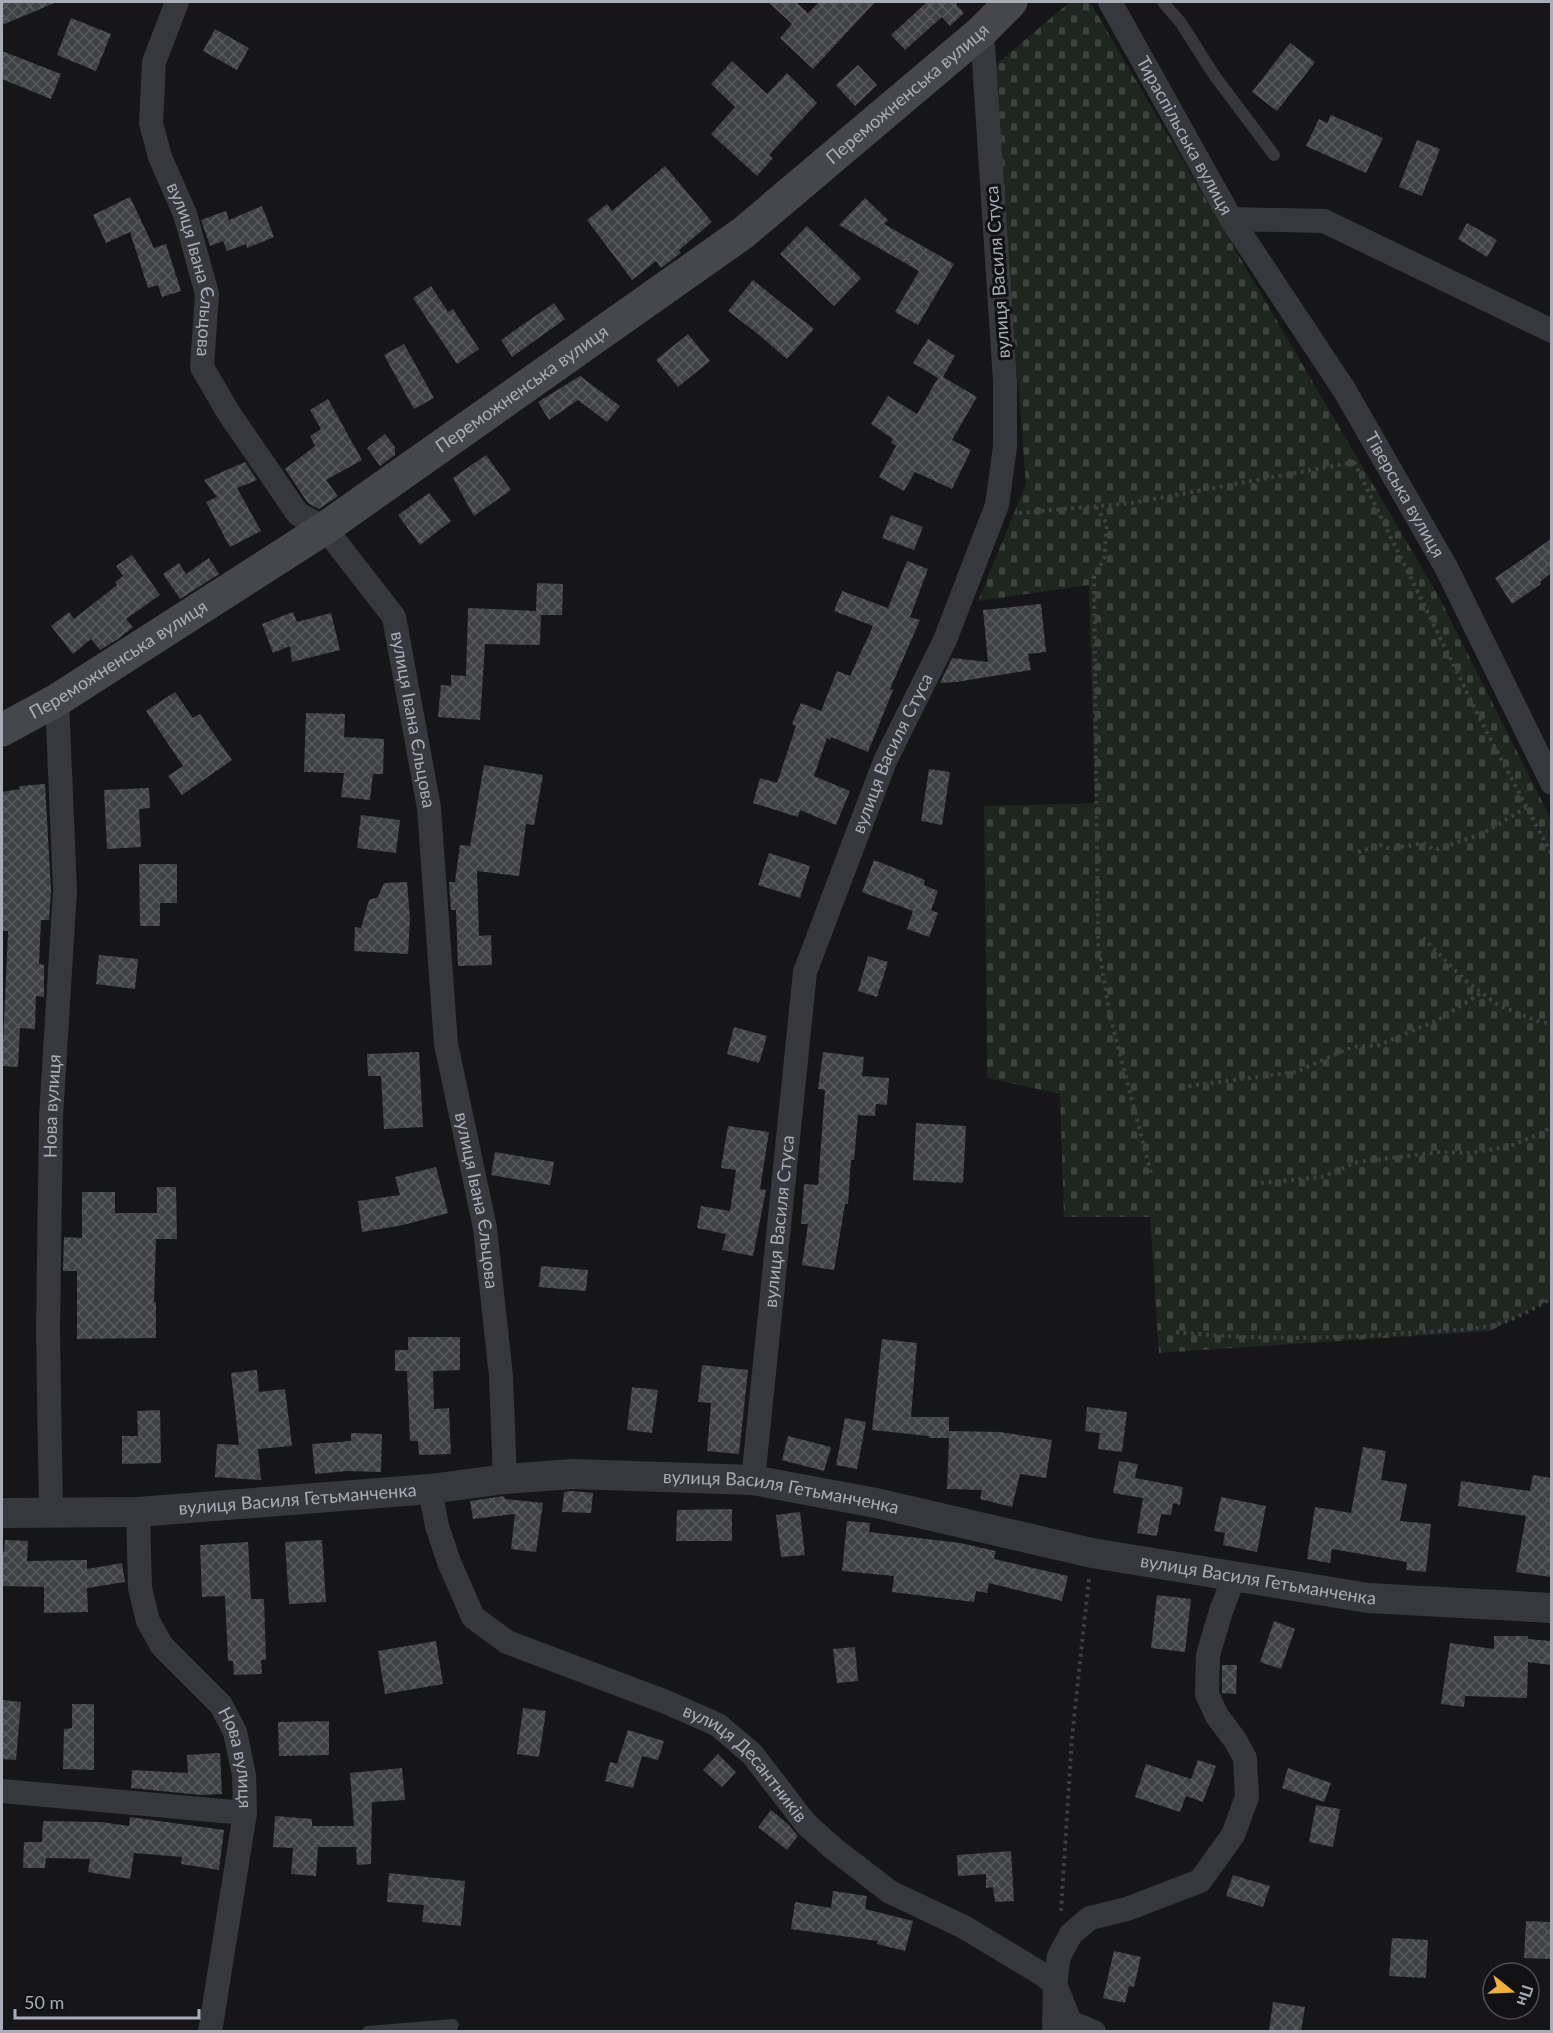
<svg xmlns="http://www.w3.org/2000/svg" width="1553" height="2033" viewBox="0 0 1553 2033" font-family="Lato,sans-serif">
	<defs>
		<pattern id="cemetery-stones" width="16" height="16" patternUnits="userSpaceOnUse" patternTransform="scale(1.5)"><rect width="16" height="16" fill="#1e261f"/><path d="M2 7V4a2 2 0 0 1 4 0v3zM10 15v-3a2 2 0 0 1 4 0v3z" fill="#3c433d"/></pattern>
		<pattern id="building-cross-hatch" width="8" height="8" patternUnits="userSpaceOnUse" patternTransform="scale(1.5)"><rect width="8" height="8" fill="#404145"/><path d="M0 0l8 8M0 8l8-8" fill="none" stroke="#595a5e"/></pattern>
	</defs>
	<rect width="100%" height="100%" fill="#161618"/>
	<!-- cemetery -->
	<path fill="url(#cemetery-stones)" d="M 1070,2 L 1090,2 L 1439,597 L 1551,819 L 1551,1299 L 1490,1331 L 1159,1353 L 1150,1217 L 1064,1217 L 1060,1094 L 987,1078 L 984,806 L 1095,803 L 1089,585 L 978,601 L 1026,484 L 993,67 Z"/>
	<!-- building -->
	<path fill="url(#building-cross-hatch)" d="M 2,2 L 57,2 L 2,25 Z
		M 768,2 L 796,2 L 808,13 L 819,2 L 875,2 L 813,69 L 780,38 L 792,24 Z
		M 927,2 L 959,2 L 956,4 L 964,13 L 950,26 L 942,17 L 905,50 L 891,35 Z
		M 71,18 L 111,34 L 96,71 L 57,55 Z
		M 215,29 L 249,48 L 237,70 L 203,51 Z
		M 1290,43 L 1315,62 L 1277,111 L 1252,92 Z
		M 2,51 L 61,74 L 51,99 L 2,79 Z
		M 732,61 L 767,94 L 787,73 L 817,103 L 769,155 L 773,158 L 757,176 L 711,134 L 735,107 L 711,84 Z
		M 858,65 L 877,85 L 855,106 L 836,85 Z
		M 1331,115 L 1383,138 L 1366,173 L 1306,146 L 1319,119 L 1327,123 Z
		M 1417,140 L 1440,149 L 1422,196 L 1399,187 Z
		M 665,166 L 712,222 L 679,250 L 681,253 L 661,268 L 656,261 L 632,280 L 587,220 L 607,204 L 612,211 Z
		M 130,197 L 154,248 L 166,244 L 181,291 L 162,297 L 158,285 L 148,288 L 130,232 L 106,243 L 93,215 Z
		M 865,198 L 888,220 L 884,224 L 954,264 L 918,325 L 895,312 L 919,271 L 839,225 Z
		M 262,206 L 274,237 L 247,248 L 246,244 L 227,251 L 223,241 L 210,246 L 201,220 L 226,211 L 229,220 Z
		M 1467,223 L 1497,240 L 1487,257 L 1458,239 Z
		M 807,226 L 861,278 L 834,306 L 780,254 Z
		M 753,280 L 814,329 L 787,359 L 758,334 L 728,311 Z
		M 431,286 L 448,312 L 453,309 L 479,349 L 457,364 L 413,298 Z
		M 554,303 L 565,319 L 512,357 L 501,340 Z
		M 688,334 L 710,361 L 678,387 L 656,360 Z
		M 928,339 L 955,356 L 943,377 L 977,397 L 952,440 L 971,450 L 952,489 L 915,472 L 904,491 L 879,477 L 896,446 L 891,443 L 893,439 L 871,424 L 888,396 L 917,414 L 938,378 L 913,363 Z
		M 404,344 L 434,398 L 414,409 L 384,355 Z
		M 580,376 L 620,406 L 607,422 L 578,400 L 549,420 L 538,402 Z
		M 328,399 L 362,460 L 326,480 L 338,496 L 319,509 L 308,503 L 285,469 L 315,446 L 310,436 L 321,429 L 310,410 Z
		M 385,434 L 395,447 L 395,455 L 380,466 L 367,448 Z
		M 486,455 L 511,490 L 474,516 L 453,478 Z
		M 245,462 L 257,480 L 237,488 L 261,531 L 230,547 L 206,502 L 217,497 L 204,480 Z
		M 429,493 L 451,521 L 420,545 L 398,515 Z
		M 891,515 L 923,527 L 914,550 L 882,538 Z
		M 1551,539 L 1551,573 L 1540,582 L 1541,584 L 1512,604 L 1495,578 Z
		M 132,555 L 160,595 L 126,619 L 133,627 L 118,639 L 100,650 L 91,639 L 73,654 L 51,626 L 69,612 L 74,619 L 117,585 L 115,582 L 123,576 L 116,566 Z
		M 209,558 L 219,574 L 180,599 L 163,574 L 179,563 L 186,574 Z
		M 907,561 L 928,569 L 910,617 L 920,620 L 890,689 L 893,690 L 868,752 L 831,737 L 830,740 L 827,738 L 814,776 L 850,791 L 836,825 L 800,810 L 798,817 L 753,803 L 760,778 L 777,783 L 796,726 L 792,724 L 801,703 L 821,711 L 837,671 L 850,676 L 873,626 L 834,611 L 842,591 L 888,608 Z
		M 537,583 L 563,584 L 562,615 L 541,615 L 540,645 L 485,644 L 480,720 L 438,717 L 441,685 L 451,686 L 451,675 L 466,676 L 468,608 L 536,611 Z
		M 1041,604 L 1046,652 L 1028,654 L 1031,670 L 956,682 L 940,683 L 952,658 L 988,662 L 983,610 Z
		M 293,612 L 297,622 L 331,613 L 340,650 L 292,662 L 290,646 L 273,653 L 262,624 Z
		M 175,692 L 193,718 L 200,714 L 232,760 L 182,795 L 168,776 L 183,766 L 146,711 Z
		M 306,713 L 345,714 L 344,737 L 384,739 L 383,774 L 373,774 L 370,800 L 341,797 L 344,773 L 304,772 Z
		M 484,765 L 543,775 L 534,825 L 526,824 L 519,876 L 477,871 L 479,936 L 491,935 L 492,965 L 458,966 L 456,910 L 451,910 L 449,882 L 455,882 L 460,845 L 470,846 Z
		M 929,769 L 950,772 L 942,825 L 921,821 Z
		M 45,784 L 51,890 L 49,920 L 41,920 L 39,964 L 44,965 L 44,997 L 36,996 L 35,1029 L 20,1028 L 18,1067 L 2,1066 L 8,931 L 2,931 L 2,792 L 20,789 L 19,786 Z
		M 149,788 L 150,808 L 139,809 L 141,847 L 107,849 L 104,790 Z
		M 361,815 L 400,820 L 396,853 L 357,848 Z
		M 769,853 L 810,866 L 800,898 L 758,885 Z
		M 874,860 L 925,880 L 924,885 L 938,891 L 931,910 L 938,913 L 929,937 L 907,929 L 913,911 L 862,892 Z
		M 139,864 L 177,864 L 177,903 L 160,903 L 160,926 L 140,926 Z
		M 407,882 L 410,919 L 408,954 L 354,951 L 355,927 L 361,928 L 369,900 L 378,897 L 384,883 Z
		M 99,955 L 138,959 L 135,989 L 96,984 Z
		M 868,956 L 888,962 L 877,997 L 858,991 Z
		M 734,1027 L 767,1036 L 759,1063 L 727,1054 Z
		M 419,1052 L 423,1127 L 384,1129 L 381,1076 L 368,1076 L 367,1054 Z
		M 823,1052 L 864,1057 L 862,1076 L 889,1078 L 887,1105 L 876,1104 L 875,1116 L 858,1115 L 854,1160 L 851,1160 L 848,1204 L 845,1204 L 834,1270 L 802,1265 L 808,1224 L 801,1224 L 804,1184 L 818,1185 L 825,1090 L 818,1089 Z
		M 916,1123 L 966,1126 L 963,1183 L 913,1180 Z
		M 728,1126 L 769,1132 L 760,1189 L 766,1190 L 753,1256 L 722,1250 L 726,1234 L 697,1228 L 701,1206 L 730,1211 L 736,1170 L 721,1168 Z
		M 495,1152 L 554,1162 L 550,1185 L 491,1175 Z
		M 436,1167 L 448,1213 L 403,1225 L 362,1232 L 358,1201 L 400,1195 L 395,1177 Z
		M 157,1187 L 176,1187 L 177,1239 L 156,1239 L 154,1302 L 156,1302 L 156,1338 L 77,1339 L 77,1271 L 63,1271 L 64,1237 L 82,1238 L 82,1192 L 115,1192 L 115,1213 L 157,1213 Z
		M 541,1266 L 588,1270 L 586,1291 L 539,1287 Z
		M 408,1337 L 460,1337 L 460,1370 L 433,1371 L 434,1409 L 449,1408 L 451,1454 L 419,1455 L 418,1441 L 410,1441 L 407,1371 L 395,1371 L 395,1350 L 408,1350 Z
		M 882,1339 L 917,1343 L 911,1417 L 949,1417 L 949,1431 L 1000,1432 L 1052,1440 L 1046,1478 L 1020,1474 L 1012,1507 L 980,1499 L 982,1490 L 947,1489 L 949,1438 L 929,1438 L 929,1436 L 872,1430 Z
		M 702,1365 L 748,1370 L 739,1454 L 707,1451 L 711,1403 L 698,1402 Z
		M 257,1370 L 259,1392 L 285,1389 L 292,1446 L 258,1449 L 261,1480 L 215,1477 L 217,1444 L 239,1445 L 231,1373 Z
		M 632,1387 L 658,1390 L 652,1433 L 627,1430 Z
		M 1087,1407 L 1127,1412 L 1122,1452 L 1098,1449 L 1100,1433 L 1085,1431 Z
		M 160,1410 L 161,1463 L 122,1464 L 122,1436 L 138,1436 L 137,1411 Z
		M 845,1418 L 866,1422 L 857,1469 L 836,1465 Z
		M 351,1433 L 382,1434 L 381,1472 L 347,1471 L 315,1474 L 312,1444 L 351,1441 Z
		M 788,1436 L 831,1447 L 824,1471 L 782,1460 Z
		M 1363,1447 L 1386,1451 L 1381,1480 L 1407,1484 L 1400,1521 L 1431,1524 L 1426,1572 L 1406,1570 L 1407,1562 L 1332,1549 L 1330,1563 L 1307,1559 L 1315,1507 L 1351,1513 Z
		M 1119,1461 L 1138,1464 L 1135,1478 L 1183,1487 L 1180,1505 L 1173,1503 L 1171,1515 L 1161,1514 L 1157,1536 L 1137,1533 L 1143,1498 L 1113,1493 Z
		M 1533,1475 L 1551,1478 L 1551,1577 L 1516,1572 L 1526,1516 L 1458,1506 L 1461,1481 L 1530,1491 Z
		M 572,1491 L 593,1493 L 591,1513 L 562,1512 L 564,1492 Z
		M 504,1496 L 505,1499 L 543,1503 L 536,1552 L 511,1549 L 515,1514 L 473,1519 L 470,1501 Z
		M 1221,1497 L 1266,1506 L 1257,1552 L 1223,1545 L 1225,1533 L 1214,1531 Z
		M 732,1509 L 732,1541 L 676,1541 L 677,1510 Z
		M 800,1512 L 805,1555 L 781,1557 L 776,1515 Z
		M 847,1521 L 870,1523 L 869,1532 L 960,1543 L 996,1551 L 994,1559 L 1068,1576 L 1062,1601 L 989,1583 L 987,1593 L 976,1591 L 974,1602 L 892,1592 L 894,1576 L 842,1571 Z
		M 5,1540 L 28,1541 L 27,1561 L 87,1560 L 87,1569 L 122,1563 L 125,1582 L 87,1588 L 88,1612 L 44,1613 L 44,1587 L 2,1586 L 2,1552 L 4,1552 Z
		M 322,1540 L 326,1602 L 289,1604 L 285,1542 Z
		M 248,1542 L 251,1599 L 264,1599 L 266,1660 L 261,1660 L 262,1674 L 234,1675 L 233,1661 L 228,1661 L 225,1596 L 202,1597 L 200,1545 Z
		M 1157,1595 L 1191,1599 L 1185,1652 L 1151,1648 Z
		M 1274,1621 L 1295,1629 L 1281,1669 L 1260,1662 Z
		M 1494,1636 L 1528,1636 L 1528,1639 L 1551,1641 L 1551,1665 L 1528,1662 L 1527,1698 L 1465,1696 L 1464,1707 L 1441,1704 L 1450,1643 L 1494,1649 Z
		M 436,1641 L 443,1684 L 385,1694 L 378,1651 Z
		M 855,1647 L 858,1681 L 837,1683 L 833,1649 Z
		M 1222,1665 L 1237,1665 L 1236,1694 L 1222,1693 Z
		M 2,1700 L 21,1702 L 16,1760 L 2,1759 Z
		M 72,1704 L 94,1704 L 94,1770 L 63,1769 L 64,1729 L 72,1728 Z
		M 523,1708 L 546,1711 L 539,1757 L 517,1754 Z
		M 329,1721 L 329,1755 L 279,1756 L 278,1722 Z
		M 628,1730 L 664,1741 L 658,1760 L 642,1756 L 633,1788 L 605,1781 L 610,1762 L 617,1764 Z
		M 220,1753 L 222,1794 L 201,1795 L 131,1788 L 132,1770 L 188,1773 L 187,1755 Z
		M 718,1754 L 736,1772 L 722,1787 L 703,1770 Z
		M 1198,1760 L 1216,1766 L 1203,1802 L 1186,1796 L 1180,1812 L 1135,1797 L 1146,1764 L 1191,1779 Z
		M 402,1768 L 405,1800 L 372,1802 L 371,1864 L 357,1865 L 356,1847 L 318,1847 L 316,1876 L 291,1874 L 293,1848 L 273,1847 L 275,1816 L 312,1819 L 312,1826 L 354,1826 L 350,1773 Z
		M 1288,1768 L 1331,1783 L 1324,1802 L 1282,1788 Z
		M 1316,1805 L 1340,1809 L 1333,1847 L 1309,1842 Z
		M 771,1810 L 788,1824 L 798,1836 L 787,1850 L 758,1827 Z
		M 130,1817 L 224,1830 L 219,1870 L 181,1864 L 182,1857 L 134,1853 L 130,1879 L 88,1872 L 90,1859 L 46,1858 L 45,1868 L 23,1868 L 24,1842 L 42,1842 L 43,1821 L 101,1822 L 129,1826 Z
		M 1011,1851 L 1014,1901 L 995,1902 L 993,1887 L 986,1888 L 986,1874 L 958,1876 L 957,1855 Z
		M 389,1873 L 465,1881 L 461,1926 L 422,1922 L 424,1905 L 387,1902 Z
		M 1233,1875 L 1270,1886 L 1263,1907 L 1226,1896 Z
		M 833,1891 L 867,1896 L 865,1909 L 913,1921 L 905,1951 L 877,1944 L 878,1941 L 791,1929 L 795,1902 L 831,1908 Z
		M 1526,1921 L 1550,1922 L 1551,1959 L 1524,1958 Z
		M 1392,1938 L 1428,1940 L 1426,1978 L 1389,1976 Z
		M 1114,1951 L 1141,1957 L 1134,1987 L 1129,1986 L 1125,2003 L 1103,1998 Z
		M 1273,2002 L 1305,2007 L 1301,2031 L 1269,2031 Z"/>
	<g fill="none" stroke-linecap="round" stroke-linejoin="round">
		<!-- path -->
		<path stroke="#3d3f44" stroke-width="4" stroke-dasharray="3 4.5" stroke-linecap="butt" d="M 1354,462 L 1479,717 L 1552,855
			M 1096,507 L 1107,524 L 1104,559 L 1094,576 L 1098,944 L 1110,1016 L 1151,1173
			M 1019,513 L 1132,503 L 1355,462
			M 1358,852 L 1380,845 L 1391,849 L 1423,843 L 1435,850 L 1484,833 L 1527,807
			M 1423,938 L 1466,981 L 1498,1005 L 1540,1022 L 1552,1024
			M 1181,1087 L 1296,1072 L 1352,1047 L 1379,1045 L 1438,1020 L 1481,993
			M 1261,1183 L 1322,1177 L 1357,1162 L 1440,1152 L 1471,1153 L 1510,1146 L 1544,1132 L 1552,1125
			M 1176,1332 C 1253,1340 1330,1339 1408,1333 C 1434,1331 1463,1331 1489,1326 C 1511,1322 1533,1309 1552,1298
			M 1061,1911 L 1072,1737 L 1089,1578"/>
		<!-- service -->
		<path stroke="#37383d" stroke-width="12" d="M 1163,2 L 1181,23 L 1214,75 L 1274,155
			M 368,2032 L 453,2025"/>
		<!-- minor -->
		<g stroke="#37383d" stroke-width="24">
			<path id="s1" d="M 177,2 L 154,62 L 151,123 L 160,157 L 185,214 L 207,294 L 202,367 L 228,412 L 298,514 L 325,528 L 394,617 L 429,808 L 446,1044 L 485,1228 L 501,1376 L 505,1479"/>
			<path id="s2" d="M 1110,2 L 1231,219 L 1324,221 L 1552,331"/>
			<path id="s3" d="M 1231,219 L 1345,391 L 1447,569 L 1552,783"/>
			<path id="s4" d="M 753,1480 L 805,972 L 885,761 L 945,640 L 997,505 L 1005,447 L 1005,381 L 982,31"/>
			<path id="s5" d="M 430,1489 L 437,1526 L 449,1562 L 473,1617 L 507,1642 L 666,1702 L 718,1725 L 752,1754 L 806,1824 L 834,1849 L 890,1892 L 964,1927 L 1042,1974 L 1055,1984 L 1070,2022 L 1094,2032"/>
			<path id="s6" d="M 138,1512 L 140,1588 L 148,1621 L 162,1646 L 221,1705 L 235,1732 L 244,1775 L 245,1813 L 210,2032"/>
			<path id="s7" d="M 51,1514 L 48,1331 L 51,1117 L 65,890 L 57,700"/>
			<path d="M 2,1791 L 245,1813"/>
			<path d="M 1054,2032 L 1055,1984 L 1059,1956 L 1071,1934 L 1090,1918 L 1127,1909 L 1200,1881 L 1233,1835 L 1247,1797 L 1245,1758 L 1235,1740 L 1217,1716 L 1207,1694 L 1208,1655 L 1221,1611 L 1234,1577"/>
		</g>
		<!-- tertiary -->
		<path stroke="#37383d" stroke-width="30" id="s8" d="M 2,1513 L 138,1512 L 430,1489 L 505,1479 L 573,1474 L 753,1480 L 876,1503 L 1092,1553 L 1368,1598 L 1552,1608"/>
		<!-- secondary -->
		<path stroke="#45474d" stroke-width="33" id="s9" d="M 2,730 L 57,700 L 325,528 L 743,233 L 982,31 L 1011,2"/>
	</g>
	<g text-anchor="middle" stroke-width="6" stroke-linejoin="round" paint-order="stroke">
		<!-- street labels -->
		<g font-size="18" fill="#a8adb8" stroke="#111113">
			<text dy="6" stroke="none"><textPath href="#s9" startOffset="1108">Переможненська вулиця</textPath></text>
			<text dy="6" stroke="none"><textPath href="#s2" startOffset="153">Тираспільська вулиця</textPath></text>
			<text dy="6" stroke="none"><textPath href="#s1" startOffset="279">вулиця Івана Єльцова</textPath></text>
			<text transform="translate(998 272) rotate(-94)" y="6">вулиця Василя Стуса</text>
			<text dy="6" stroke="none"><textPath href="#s9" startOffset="622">Переможненська вулиця</textPath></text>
			<text dy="6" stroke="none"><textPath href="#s3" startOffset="326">Тіверська вулиця</textPath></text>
			<text dy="6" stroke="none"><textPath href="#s9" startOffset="136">Переможненська вулиця</textPath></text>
			<text dy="6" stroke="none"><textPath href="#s1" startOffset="802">вулиця Івана Єльцова</textPath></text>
			<text dy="6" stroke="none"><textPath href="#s4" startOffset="746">вулиця Василя Стуса</textPath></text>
			<text dy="6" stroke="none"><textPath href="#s7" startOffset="408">Нова вулиця</textPath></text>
			<text dy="6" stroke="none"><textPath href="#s1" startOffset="1288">вулиця Івана Єльцова</textPath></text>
			<text dy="6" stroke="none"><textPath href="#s4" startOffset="260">вулиця Василя Стуса</textPath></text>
			<text dy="6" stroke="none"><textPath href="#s8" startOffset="782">вулиця Василя Гетьманченка</textPath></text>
			<text dy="6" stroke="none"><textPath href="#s8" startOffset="296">вулиця Василя Гетьманченка</textPath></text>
			<text dy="6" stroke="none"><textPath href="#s8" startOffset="1268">вулиця Василя Гетьманченка</textPath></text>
			<text dy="6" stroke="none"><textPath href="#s6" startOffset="278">Нова вулиця</textPath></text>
			<text dy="6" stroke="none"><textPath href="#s5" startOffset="450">вулиця Десантників</textPath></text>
		</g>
	</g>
	<!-- border -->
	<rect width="1553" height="2033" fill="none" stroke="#a8adb8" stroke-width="6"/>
	<!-- north arrow -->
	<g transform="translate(1511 1991) rotate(108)"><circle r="28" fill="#111113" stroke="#4d4f55" stroke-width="1.5"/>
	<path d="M0-4.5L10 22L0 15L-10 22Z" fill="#f2b134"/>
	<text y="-9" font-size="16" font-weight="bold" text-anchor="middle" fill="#a8adb8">Пн</text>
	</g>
	<!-- scale -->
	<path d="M15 2009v9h184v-9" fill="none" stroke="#a8adb8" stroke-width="3"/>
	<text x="24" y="2009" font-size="18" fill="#a8adb8" stroke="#111113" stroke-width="4.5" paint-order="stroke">50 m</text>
</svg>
